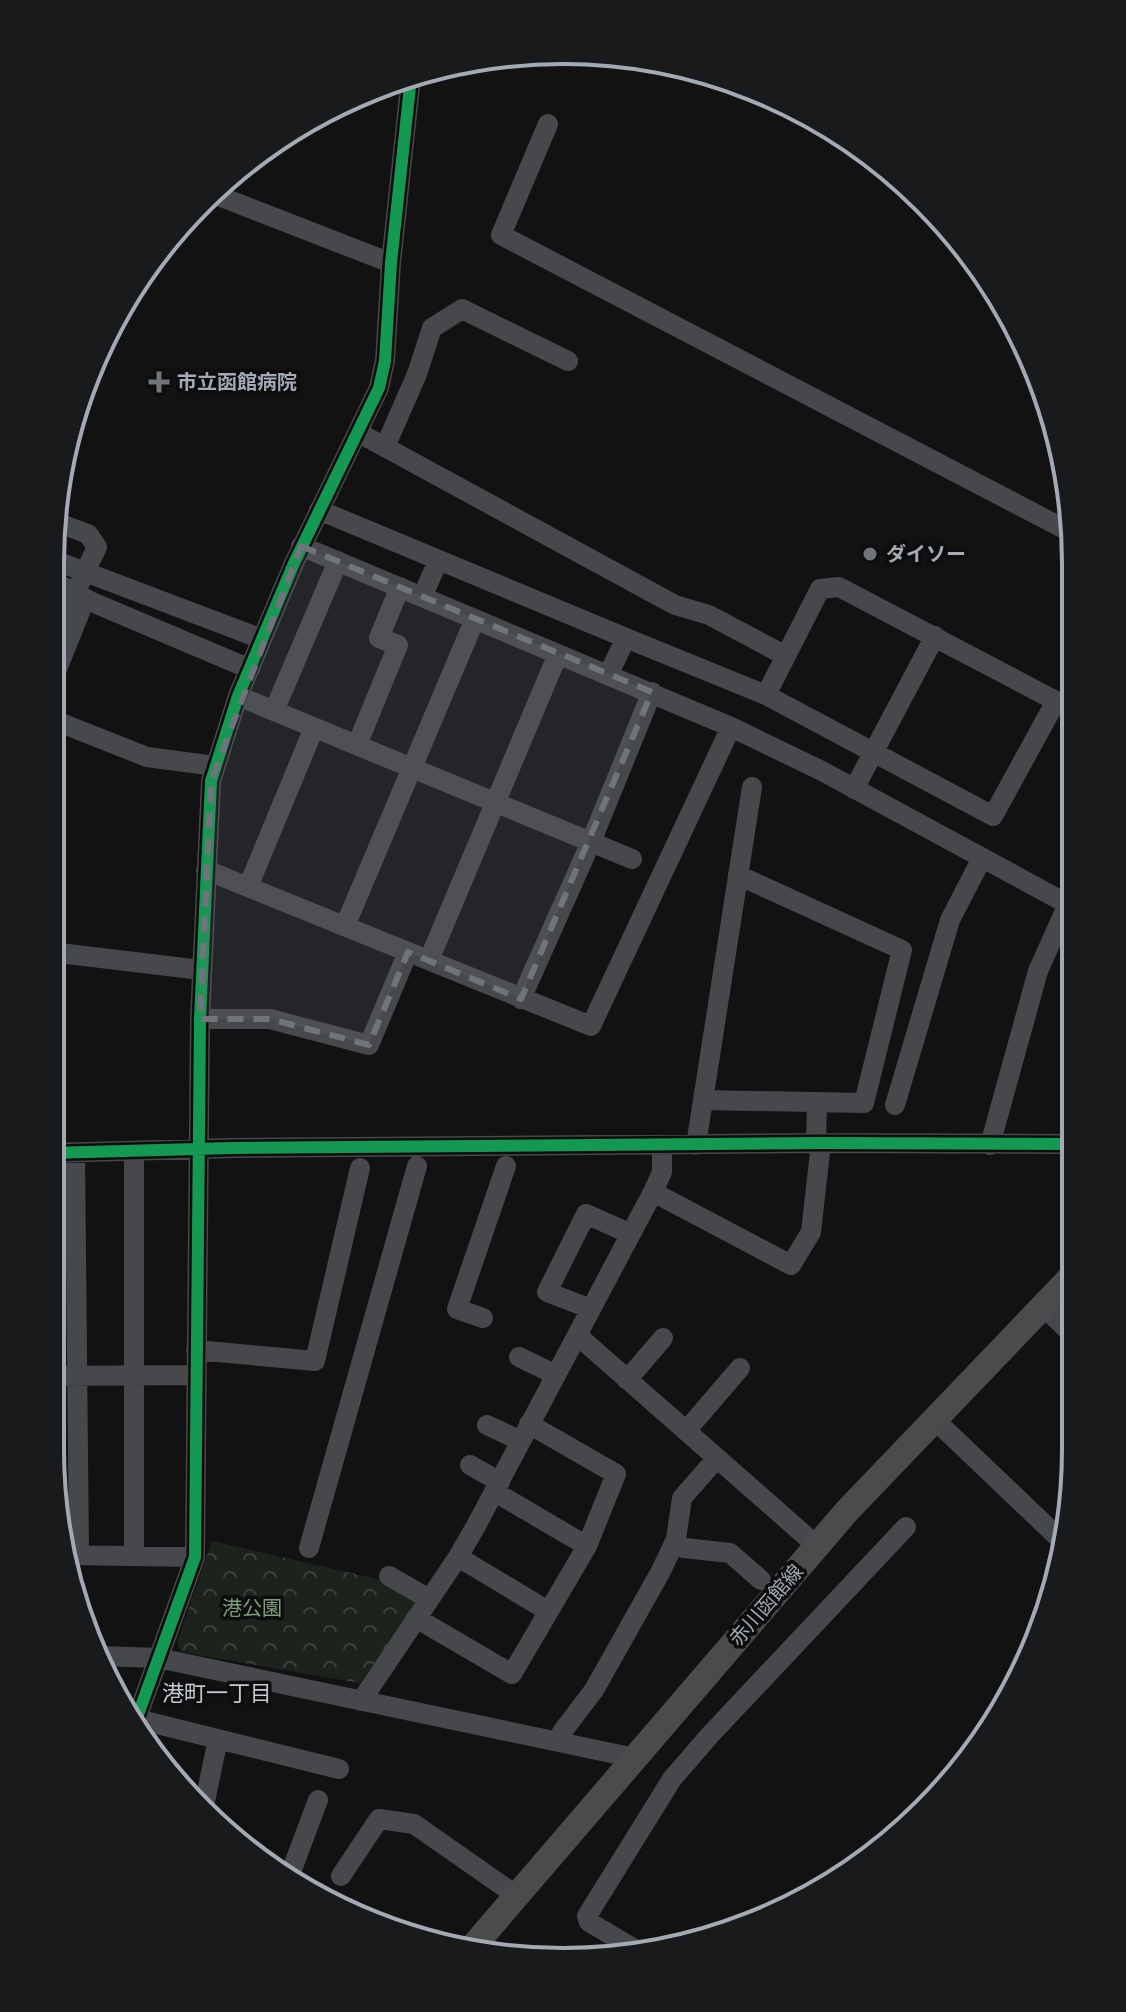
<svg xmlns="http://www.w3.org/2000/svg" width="1126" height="2012" viewBox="0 0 1126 2012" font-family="Raleway,'Noto Sans JP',sans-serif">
	<defs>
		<pattern id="park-crowns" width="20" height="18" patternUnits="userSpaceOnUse" patternTransform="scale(2)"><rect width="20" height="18" fill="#1c231d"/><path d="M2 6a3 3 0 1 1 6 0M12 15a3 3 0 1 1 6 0" fill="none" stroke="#3a403b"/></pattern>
	</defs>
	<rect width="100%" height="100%" fill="#121213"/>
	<!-- park -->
	<path fill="url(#park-crowns)" d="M 212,1541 L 382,1580 L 419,1600 L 360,1683 L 181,1652 L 177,1642 Z"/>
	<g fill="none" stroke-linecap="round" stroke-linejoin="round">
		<!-- minor -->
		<path stroke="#47484b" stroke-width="20" d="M 548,124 L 501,235 L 1072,533
			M 216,195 L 391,263
			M 359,433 L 675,605 L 709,615 L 786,656
			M 385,447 L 417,374 L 432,328 L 462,309 L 568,361
			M 319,510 L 626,638
			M 301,546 L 731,727 L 822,771 L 1073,907
			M 51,559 L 262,639
			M 51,580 L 92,602 L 250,669
			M 422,597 L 438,561
			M 51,643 L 97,547 L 88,534 L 53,521
			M 608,675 L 626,638 L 766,695 L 993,816 L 1056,701 L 839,587 L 820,589 L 766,695
			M 51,684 L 80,612 L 77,592
			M 238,696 L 632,859
			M 274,711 L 338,561
			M 51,719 L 147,757 L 215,766
			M 357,745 L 398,645 L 379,638 L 400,587
			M 854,789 L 935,636
			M 206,870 L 591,1026 L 731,727
			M 248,887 L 314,728
			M 345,926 L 475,619
			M 51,952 L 201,970
			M 429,960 L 558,654
			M 521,999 L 591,842 L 652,692
			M 200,1019 L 270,1019 L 369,1045 L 408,952
			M 703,1100 L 864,1103 L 902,950 L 738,875
			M 895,1105 L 950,920 L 982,858
			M 816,1143 L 817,1104
			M 696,1145 L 752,787
			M 990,1145 L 1038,971 L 1068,904
			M 50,1153 L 233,1148 L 821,1143 L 1074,1144
			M 75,1153 L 79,1555
			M 134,1153 L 134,1556
			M 653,1192 L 791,1265 L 811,1232 L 821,1143
			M 1043,1306 L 1074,1336
			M 591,1309 L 547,1292 L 586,1214 L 631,1234
			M 483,1318 L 457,1309 L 506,1166
			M 577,1335 L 817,1546
			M 196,1350 L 315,1361 L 360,1168
			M 519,1357 L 556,1375
			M 50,1376 L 196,1375
			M 627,1380 L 663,1338
			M 934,1419 L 1063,1542
			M 487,1425 L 521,1441
			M 686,1431 L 740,1368
			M 470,1465 L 500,1482
			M 495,1492 L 587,1546
			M 674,1543 L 684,1548 L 730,1553 L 761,1580
			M 309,1548 L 417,1166
			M 67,1555 L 195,1557
			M 458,1557 L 548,1611
			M 389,1576 L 429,1599
			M 416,1618 L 512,1674 L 587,1546 L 616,1474 L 529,1424
			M 100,1656 L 158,1658 L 635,1758
			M 361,1701 L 458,1557 L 477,1524 L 653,1192 L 662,1172 L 662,1146
			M 137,1719 L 339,1769
			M 135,1723 L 195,1557 L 200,1019 L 211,781 L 238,696 L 294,563 L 379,388 L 385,361 L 391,263 L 411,77
			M 562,1732 L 594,1690 L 661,1571 L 676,1539 L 682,1498 L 717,1458
			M 204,1806 L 218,1739
			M 341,1876 L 379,1819 L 414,1824 L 517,1896
			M 288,1880 L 318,1800
			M 638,1951 L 589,1922 L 587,1916 L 672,1779 L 710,1735 L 906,1527"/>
		<!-- major -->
		<path stroke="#494b4d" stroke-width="26" d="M 471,1949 L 847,1511 L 1074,1274"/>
		<defs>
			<path id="cycleway" d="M 50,1153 L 233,1148 L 821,1143 L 1074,1144
				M 135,1723 L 195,1557 L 200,1019 L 211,781 L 238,696 L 294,563 L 379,388 L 385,361 L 391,263 L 411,77"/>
		</defs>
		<!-- cycleway casing -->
		<use href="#cycleway" stroke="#0d0d0e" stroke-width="17"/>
		<!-- cycleway -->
		<use href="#cycleway" stroke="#139951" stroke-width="12"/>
	</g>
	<!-- marked area -->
	<path fill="#70757c" fill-opacity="0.2" stroke="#70757c" stroke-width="6" stroke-dasharray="16 10" stroke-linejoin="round" d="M 301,546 L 652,692 L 521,999 L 408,952 L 369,1045 L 270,1019 L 200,1019 L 211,781 Z"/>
	<!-- markers -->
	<g fill="#70757c" stroke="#0d0d0e" stroke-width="3">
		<path d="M155 370h8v8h8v8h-8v8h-8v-8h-8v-8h8z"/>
		<circle cx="870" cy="554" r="8"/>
	</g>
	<g text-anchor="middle" stroke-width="7" stroke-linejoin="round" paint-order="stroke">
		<!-- poi labels -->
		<g font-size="20" font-weight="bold" fill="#a3aab4" stroke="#0d0d0e" text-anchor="start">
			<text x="177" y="389">市立函館病院</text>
			<text x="886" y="561">ダイソー</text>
		</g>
		<!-- street labels -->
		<g font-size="20" fill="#a3aab4" stroke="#0d0d0e">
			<text transform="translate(766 1605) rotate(-49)" y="7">赤川函館線</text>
		</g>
		<!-- park labels -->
		<g font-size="20" fill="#7b9f7a" stroke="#0d0d0e">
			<text x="252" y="1615">港公園</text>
		</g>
		<!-- neighbourhood labels -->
		<g font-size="22" fill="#c4c8d0" stroke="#0d0d0e">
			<text x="217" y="1701">港町一丁目</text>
		</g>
	</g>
	<!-- crop -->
	<path d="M0 0H1126V2012H0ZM563 64H563A499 499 0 0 1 1062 563V1449A499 499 0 0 1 563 1948H563A499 499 0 0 1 64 1449V563A499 499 0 0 1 563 64Z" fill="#191a1b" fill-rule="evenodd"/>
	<path fill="none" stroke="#a3aab4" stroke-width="4" d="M563 64H563A499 499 0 0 1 1062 563V1449A499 499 0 0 1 563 1948H563A499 499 0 0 1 64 1449V563A499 499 0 0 1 563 64Z"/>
</svg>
